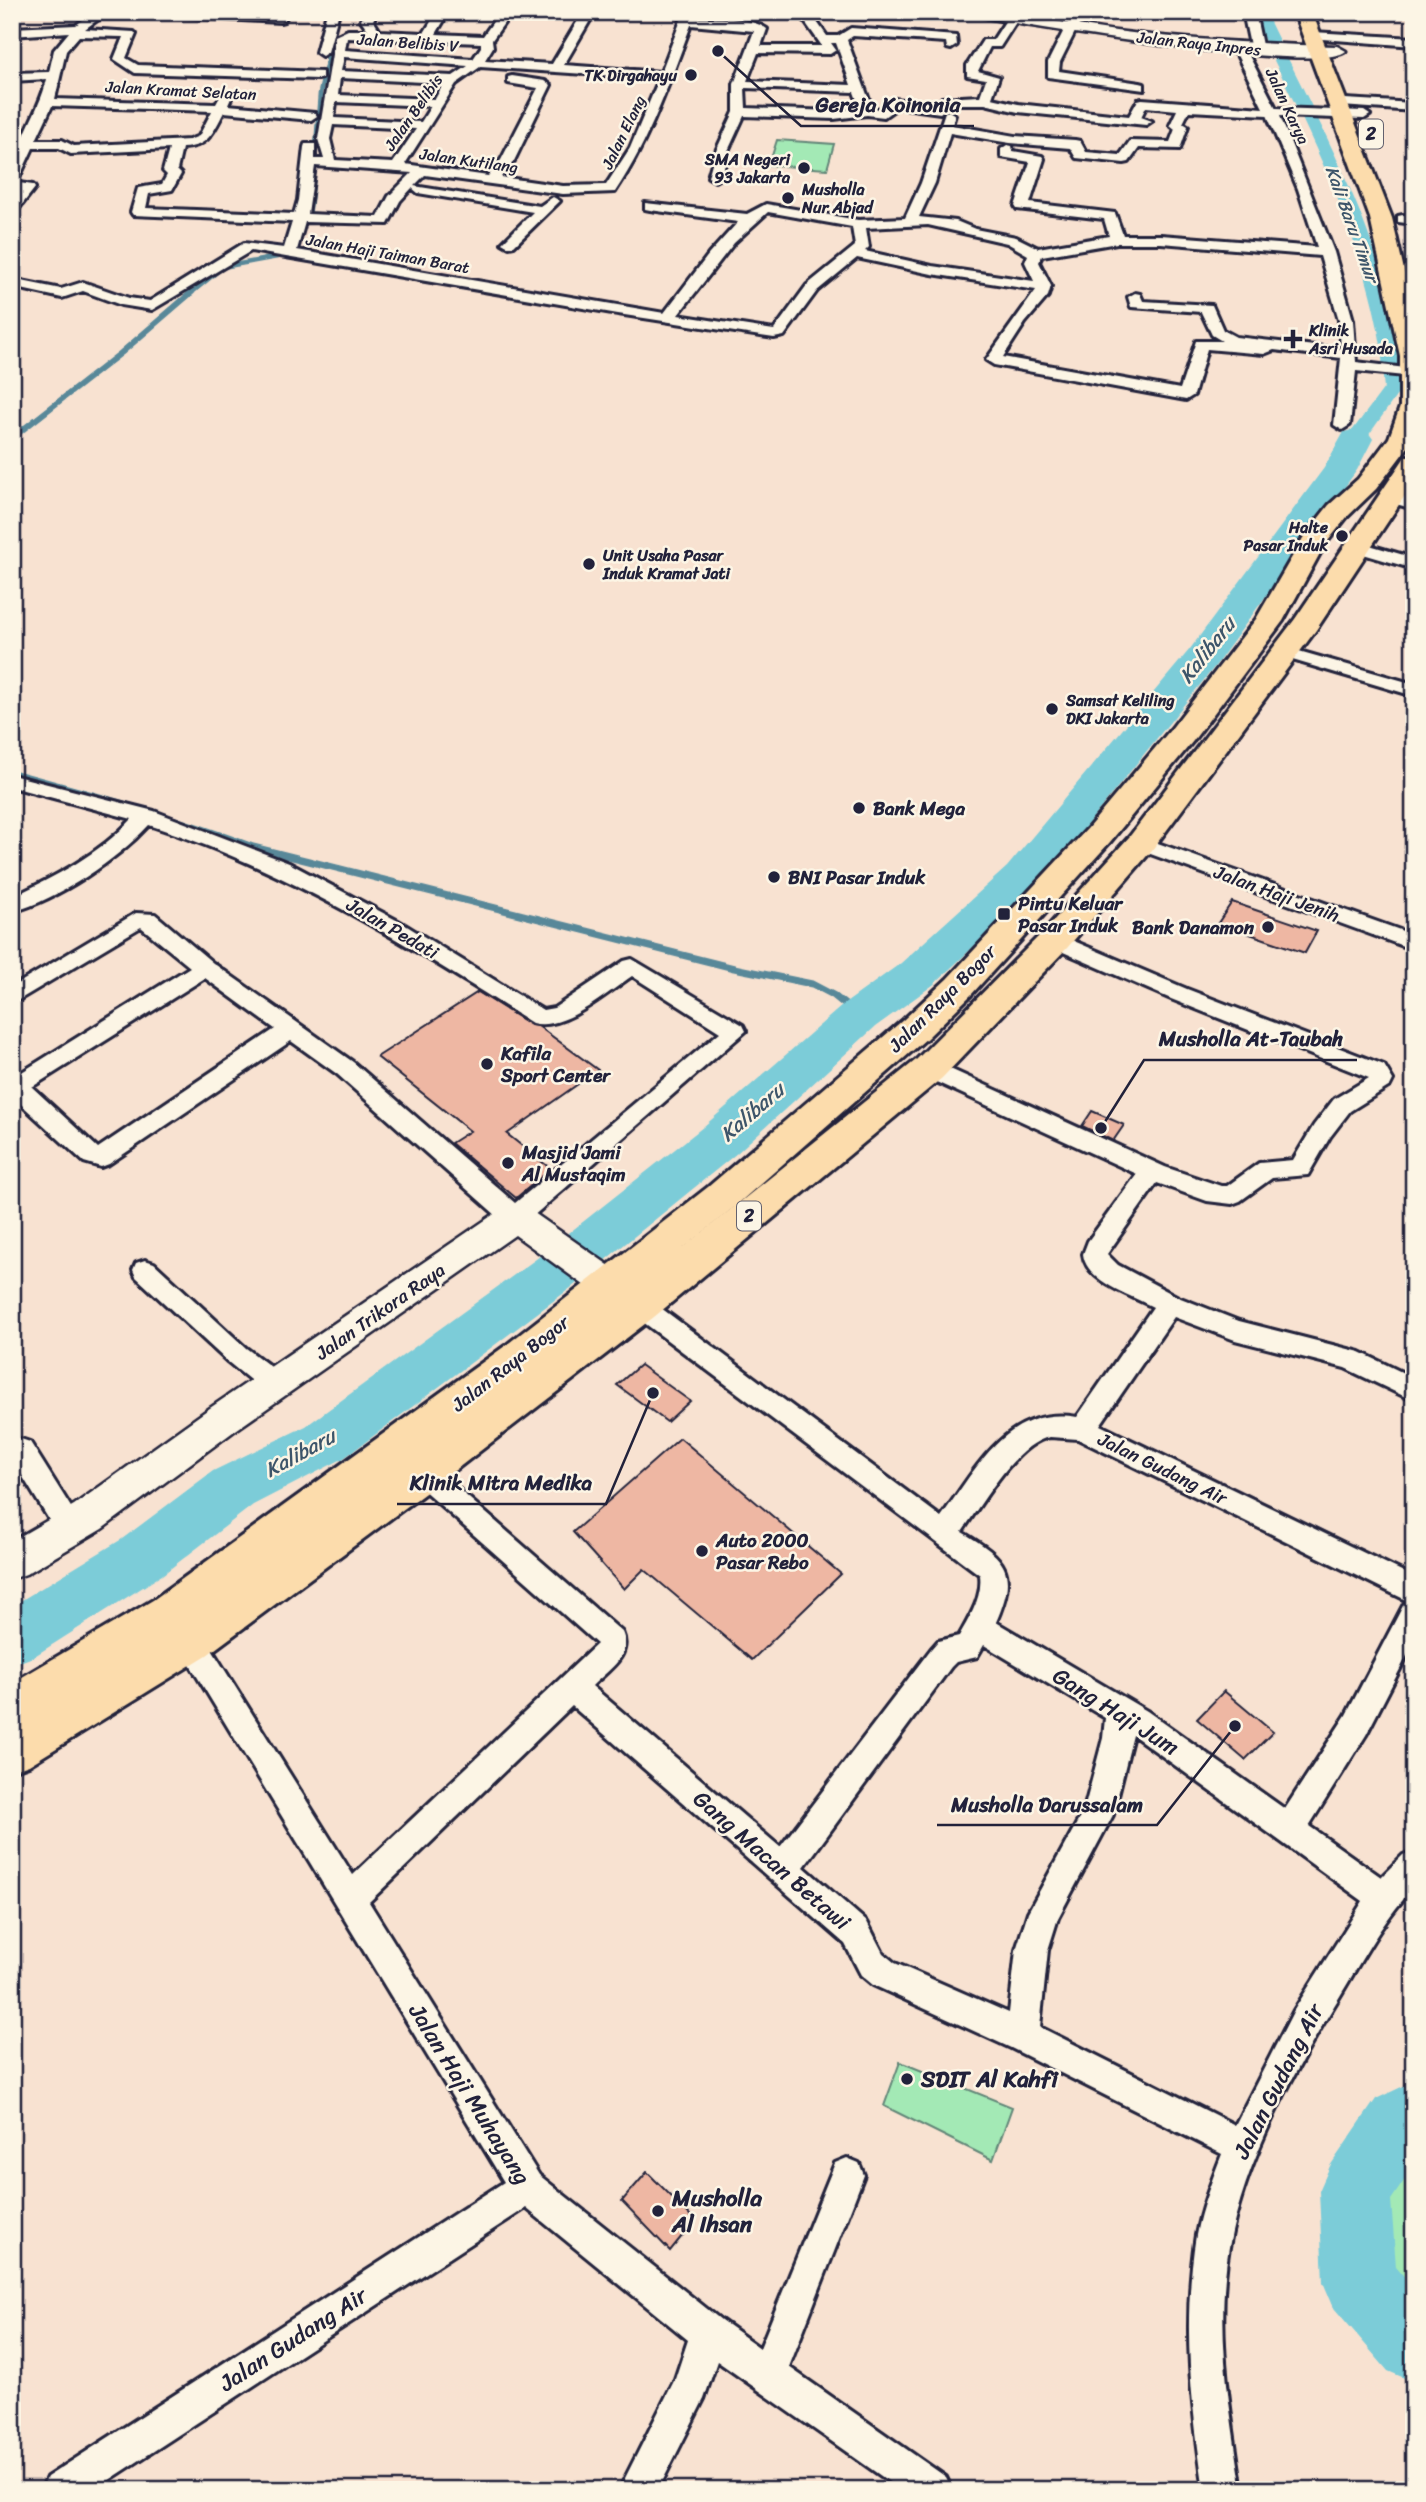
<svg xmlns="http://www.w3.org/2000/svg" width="1426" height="2502" viewBox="0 0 1426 2502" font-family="Sriracha,sans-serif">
	<rect width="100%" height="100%" fill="#f8e2d1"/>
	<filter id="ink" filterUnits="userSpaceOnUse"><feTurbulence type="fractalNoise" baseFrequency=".0143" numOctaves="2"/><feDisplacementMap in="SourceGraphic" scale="14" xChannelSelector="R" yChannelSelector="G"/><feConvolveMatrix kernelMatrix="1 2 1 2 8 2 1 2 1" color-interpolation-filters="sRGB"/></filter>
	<g filter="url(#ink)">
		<!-- green -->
		<path fill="#a3e9b5" stroke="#628678" stroke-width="2" d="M 777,140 L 834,144 L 827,169 L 769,165 Z
			M 900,2062 L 1012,2107 L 993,2160 L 884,2106 Z
			M 1414,2172 L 1414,2323 L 1399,2309 L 1366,2246 L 1376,2195 Z"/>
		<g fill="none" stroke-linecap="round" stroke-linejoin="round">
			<!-- stream-far2 -->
			<path stroke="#588899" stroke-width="4.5" d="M 304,222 L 309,216 L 313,185 L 320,93 L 338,12
				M 190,294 L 223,267 L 294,254 L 294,251"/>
			<!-- stream-far1 -->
			<path stroke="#588899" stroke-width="6" d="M 12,438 L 121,353 L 192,292"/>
			<!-- stream -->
			<path stroke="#588899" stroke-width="7" d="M 12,773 C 94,795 174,817 253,847 L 734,968 L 812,984 L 833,995 L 859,1016"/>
			<!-- canal -->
			<path fill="#7cccd8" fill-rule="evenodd" d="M 1251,12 L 1265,12 C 1316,117 1377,224 1398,340 C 1401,355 1401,372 1402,388 L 1363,443 L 1349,443 L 1346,439 L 1384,388 C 1382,372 1383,355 1380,340 C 1360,224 1300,117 1251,12 Z"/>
			<!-- river -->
			<path fill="#7cccd8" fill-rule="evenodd" d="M 1356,429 L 1368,432 L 1373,439 L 1357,470 L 1216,665 L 1037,887 L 933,985 L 875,1027 L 737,1153 L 572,1287 L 344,1458 L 253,1505 L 162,1575 L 33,1657 L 12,1665 L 12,1606 L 122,1539 L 213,1471 L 306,1426 L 536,1259 L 703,1127 L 843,1005 L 901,963 L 1007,867 L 1190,649 L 1324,468 L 1344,432 Z
				M 1414,2081 L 1414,2166 L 1391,2200 L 1396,2267 L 1414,2288 L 1414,2382 L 1388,2371 L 1334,2308 L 1323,2282 L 1319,2191 L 1330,2166 L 1376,2099 Z"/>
		</g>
		<!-- building -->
		<path fill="#eeb7a3" stroke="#22223b" stroke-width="2" d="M 1232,902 L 1317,931 L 1305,953 L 1218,923 Z
			M 478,992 L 531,1025 L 538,1026 L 598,1070 L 507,1134 L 551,1169 L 516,1198 L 451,1143 L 470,1131 L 377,1057 Z
			M 1092,1111 L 1124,1125 L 1113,1141 L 1082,1126 Z
			M 640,1365 L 690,1401 L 667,1422 L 617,1385 Z
			M 680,1438 L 841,1574 L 752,1660 L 644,1569 L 624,1589 L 573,1532 Z
			M 1224,1691 L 1273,1732 L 1245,1760 L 1197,1719 Z
			M 647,2172 L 695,2220 L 670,2251 L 622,2201 Z"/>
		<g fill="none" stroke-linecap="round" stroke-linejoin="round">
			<defs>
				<path id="street" d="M 94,12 L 108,12 L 85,29 L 134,32 L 136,34 L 126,58 L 138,65 L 322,72 L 322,78 L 318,79 L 135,73 L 114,59 L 123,37 L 79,36 L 66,51 L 55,99 L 216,104 L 222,93 L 226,92 L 232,96 L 228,105 L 315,113 L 317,116 L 311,120 L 224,112 C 213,133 208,147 182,148 L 177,170 L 181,174 L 172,190 L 149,194 L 146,208 L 294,214 L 298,200 L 304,147 L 305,144 L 315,144 L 315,159 L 324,159 L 318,139 L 335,36 L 348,30 L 368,30 L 361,20 L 366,12 L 378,12 L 373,20 L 380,31 L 424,33 L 437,12 L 449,12 L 436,34 L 483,36 L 500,12 L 512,12 L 492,40 L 493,47 L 485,60 L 552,64 L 583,12 L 595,12 L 564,65 L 661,72 L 684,12 L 696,12 L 694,18 C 715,19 749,16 767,29 L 761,46 L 822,46 L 798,12 L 810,12 L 827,36 L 838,36 L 851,28 L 956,36 L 957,45 L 951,49 L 947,48 L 946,42 L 853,36 L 847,40 L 872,108 L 881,109 L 895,99 L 937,105 L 942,98 L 980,96 L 986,79 L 967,76 L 967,65 L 983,40 L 993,40 L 1008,17 L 1012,16 L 1018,19 L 1000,47 L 990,47 L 978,71 L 999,77 L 992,98 L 1018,104 L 1129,116 L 1138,100 L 1142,99 L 1263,108 L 1234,49 L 1244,46 L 1276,108 L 1364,111 L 1370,115 L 1364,119 L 1280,116 L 1334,252 L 1353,320 L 1356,362 L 1414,369 L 1414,377 L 1356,371 L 1350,425 L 1342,430 L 1334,425 L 1341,358 L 1274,350 L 1264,354 L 1207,349 L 1194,395 L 1186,400 L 994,365 L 986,360 L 1036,290 L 932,274 L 857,258 L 817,291 L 784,336 L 774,338 L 618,314 L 251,251 L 152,310 L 121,305 L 83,291 L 62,298 L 12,287 L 12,279 L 61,289 L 83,282 L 129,298 L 150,301 L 244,243 L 284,248 L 292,222 L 133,215 L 131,212 L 138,188 L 162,184 L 167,175 L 163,171 L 169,149 L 71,154 L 59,148 L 33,148 L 19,178 L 12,182 C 12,146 39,114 47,79 L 12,81 L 12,73 L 49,72 L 54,50 L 69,32 L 12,36 L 12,28 L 76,25 ZM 691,25 L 754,31 L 734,84 L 734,112 L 715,153 L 708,177 L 715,181 L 722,177 L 727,153 L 744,116 L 834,119 L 867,115 L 884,117 L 898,107 L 940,113 L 951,104 L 985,104 L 1018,112 L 1146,125 L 1152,121 L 1141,117 L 1146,107 L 1177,110 L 1170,125 L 1175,129 L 1170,142 L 1130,141 L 1120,155 L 1086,152 L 1080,141 L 1075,140 L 1015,136 L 952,125 L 955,115 L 949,111 L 945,112 L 921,183 L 905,218 L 858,220 L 766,204 L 747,214 L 645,203 L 645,209 L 650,210 L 738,222 L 709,254 L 664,313 L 297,250 L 305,222 L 388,224 L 400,201 L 412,188 L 418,193 L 533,212 L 502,243 L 509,247 L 514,246 L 560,201 L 553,197 L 540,206 L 414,186 L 425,175 L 563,194 L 615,192 C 650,140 669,83 691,25 ZM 347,38 L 481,43 L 481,47 L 473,59 L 345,50 ZM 831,43 L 836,43 L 851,85 L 747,81 L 758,53 L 830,54 L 836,50 ZM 344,57 L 468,66 L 453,76 L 341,71 ZM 480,67 L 659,79 L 630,148 L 606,185 L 563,186 L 501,177 L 514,161 L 551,85 L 545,81 L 512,76 L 508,77 L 508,83 L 538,88 L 501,160 L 488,176 L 405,164 L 456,84 ZM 340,78 L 444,83 L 435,99 L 338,95 ZM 745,88 L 854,92 L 860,108 L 834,111 L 746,108 ZM 336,102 L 431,106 L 421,122 L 334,118 ZM 52,106 L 212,111 L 199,136 L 189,140 L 74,146 L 62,140 L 36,140 ZM 1189,111 L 1267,115 L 1298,189 L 1317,247 L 1161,235 L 1123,235 L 1115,213 L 1030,203 L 1044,159 L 1042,156 L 1013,151 L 1012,146 L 1007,145 L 1001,149 L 1001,157 L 1030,162 L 1015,206 L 1017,209 L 1104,219 L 1109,236 L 1038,248 L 1016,237 L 975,229 L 956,221 L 919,217 L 935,183 L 950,133 L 1010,143 L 1070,148 L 1076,158 L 1124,163 L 1129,162 L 1139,148 L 1180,149 L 1188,126 L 1183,123 ZM 333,125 L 416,129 L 393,163 L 335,160 L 330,139 ZM 315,166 L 412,173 L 389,196 L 378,217 L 308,214 ZM 768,212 L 852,227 L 855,246 L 807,285 L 774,330 L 678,315 L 734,243 ZM 928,225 L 1007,243 L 1028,255 L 1025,262 L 1034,281 L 932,266 L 865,251 L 869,247 L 866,228 ZM 1117,243 L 1161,243 L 1320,256 L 1339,320 L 1341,349 L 1236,337 L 1223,330 L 1212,305 L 1143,301 L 1140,294 L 1135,293 L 1128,297 L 1131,307 L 1201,312 L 1212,335 L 1222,341 L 1196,341 L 1180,389 L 1003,357 L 1025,323 L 1048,296 L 1051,286 L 1039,262 L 1042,256 Z
					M 146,12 L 242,12 L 276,15 L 277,12 L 289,12 L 284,21 L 280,22 L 152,15 Z
					M 327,12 L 339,12 L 328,52 L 322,56 L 316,52 Z
					M 1073,12 L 1085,12 L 1060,62 L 1059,71 L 1140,83 L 1144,84 L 1144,90 L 1048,77 L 1048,62 Z
					M 1243,12 L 1255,12 L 1263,50 L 1261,53 L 1251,50 Z
					M 1313,32 L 1414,38 L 1414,46 L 1309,38 L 1307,36 Z
					M 1345,99 L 1414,103 L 1414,111 L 1341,106 L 1339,103 Z
					M 12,182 L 33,185 L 35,188 L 17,211 L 12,212 L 12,199 L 19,191 L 12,190 Z
					M 1403,215 L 1414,216 L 1414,224 L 1398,222 L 1398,216 Z
					M 1391,492 L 1414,499 L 1414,509 L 1385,501 L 1383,497 L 1385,493 Z
					M 1359,542 L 1414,558 L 1414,569 L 1353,551 L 1350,547 L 1353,543 Z
					M 1285,647 L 1414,684 L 1414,696 L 1279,656 L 1276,652 L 1279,648 Z
					M 12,775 L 154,811 L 289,863 L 402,923 L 543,1010 L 554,1008 L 624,961 L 632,959 L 743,1025 L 746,1031 L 524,1224 L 515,1226 L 506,1224 L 337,1074 L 291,1041 L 109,1164 L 101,1167 L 84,1162 L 12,1096 L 12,1074 L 17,1075 L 190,967 L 141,927 L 12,1004 L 12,987 L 136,913 L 155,914 L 213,963 L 353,1062 L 515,1203 L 720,1032 L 632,976 C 607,993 563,1032 532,1023 C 409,945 288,870 149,825 C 117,860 59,899 12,912 L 12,897 C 55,877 99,854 132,819 L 12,787 ZM 205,978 L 275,1029 L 98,1148 L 32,1087 Z
					M 1141,837 L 1414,935 L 1414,950 L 1134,848 L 1131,843 L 1134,838 Z
					M 1055,933 L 1187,989 L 1384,1065 L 1393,1080 L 1390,1086 L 1350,1111 L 1330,1137 L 1308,1175 L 1272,1178 L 1240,1201 L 1232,1204 L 1207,1201 L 1157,1183 L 1107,1254 L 1118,1265 L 1178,1297 L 1239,1321 L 1360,1352 L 1414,1378 L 1414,1401 L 1345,1368 L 1235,1340 L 1174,1317 L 1100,1425 L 1414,1577 L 1414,1642 L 1366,1735 L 1309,1826 L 1381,1877 L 1403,1855 L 1414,1851 L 1414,1888 C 1380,1922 1359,1966 1334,2006 C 1293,2074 1249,2154 1232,2232 C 1213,2317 1229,2406 1242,2490 L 1204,2490 C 1191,2402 1182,2324 1196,2235 C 1201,2208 1212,2180 1222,2154 L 1011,2048 L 873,1985 L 861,1975 L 845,1944 L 572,1706 L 369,1902 L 539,2175 L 721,2320 L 760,2348 L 835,2163 L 847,2158 L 859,2163 L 864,2175 L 789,2367 L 946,2477 L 952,2490 L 901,2490 L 717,2361 L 704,2399 L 658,2490 L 619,2490 L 675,2379 L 688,2340 L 526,2208 L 94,2490 L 41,2490 L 47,2477 L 504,2182 L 181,1650 L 177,1641 L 181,1632 L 191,1628 L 201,1632 L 353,1875 L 597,1644 L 412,1480 L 408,1472 L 412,1464 L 421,1461 L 430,1464 L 622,1632 C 633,1656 608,1670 592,1686 L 780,1847 L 931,1649 L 938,1641 L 959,1636 C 969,1618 983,1597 980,1575 L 631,1313 L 627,1306 L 631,1299 L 640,1296 L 649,1299 L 941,1517 C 976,1469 1007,1405 1077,1417 L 1153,1307 C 1131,1295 1086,1282 1083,1254 L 1088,1241 L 1137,1174 L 921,1075 L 918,1069 L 921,1063 L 929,1061 L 937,1063 L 1165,1167 L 1221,1186 L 1227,1186 L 1259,1163 L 1293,1160 L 1314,1125 L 1334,1099 L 1369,1078 L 1171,999 L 1047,945 L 1044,940 L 1047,935 ZM 1050,1437 L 1078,1439 L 1410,1602 L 1404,1604 L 1346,1715 L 1285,1809 L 1147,1711 L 996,1622 C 1018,1571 1007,1559 962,1532 C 981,1505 1017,1442 1050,1437 ZM 984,1645 L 1105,1718 L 1103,1738 L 1084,1810 L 1028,1912 L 1016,1950 L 1009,2013 L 895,1963 L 883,1953 L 867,1922 L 804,1867 L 951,1667 L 956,1662 L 977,1657 ZM 1133,1735 L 1363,1901 L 1294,2010 L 1235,2125 L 1040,2027 L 1048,1950 L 1058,1918 L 1113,1815 Z
					M 145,1260 L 154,1263 L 246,1348 L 283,1376 L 287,1384 L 283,1392 L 274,1395 L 265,1392 L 228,1362 L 136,1277 L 133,1270 L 136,1263 Z
					M 21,1439 L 30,1442 L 79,1520 L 83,1528 L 79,1536 L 69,1540 L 59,1536 L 12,1459 L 12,1442 Z"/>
				<path id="secondary" d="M 972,12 C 1021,12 1068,25 1116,31 C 1190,40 1263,44 1337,46 L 1346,51 C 1324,75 1018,26 974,15 Z
					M 515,1204 L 527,1208 L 647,1292 L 652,1302 L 647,1312 L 634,1316 L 621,1312 L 515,1235 L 233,1432 L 102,1529 L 26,1574 L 12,1579 L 12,1541 L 74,1505 L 207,1410 L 503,1208 Z"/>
				<path id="highway" d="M 1294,12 L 1312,12 L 1392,218 L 1414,313 L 1414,439 L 1376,489 L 1347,517 L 1324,546 L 1283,621 L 1193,741 L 1110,842 L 971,995 L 927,1038 L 734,1207 L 620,1299 L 916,1060 L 1043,932 L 1130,836 L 1295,619 L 1405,457 L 1414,454 L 1414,482 L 1316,630 L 1152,850 L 1067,948 L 942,1078 L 654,1317 L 436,1485 L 207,1655 L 29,1765 L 12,1771 L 12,1683 L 153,1600 L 505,1346 L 708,1187 L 903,1020 L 947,979 L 1088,828 L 1171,729 L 1256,619 L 1303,538 L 1329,505 L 1358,479 L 1389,438 L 1400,407 L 1400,356 L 1370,218 Z"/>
			</defs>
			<!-- street casing -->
			<use href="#street" stroke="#22223b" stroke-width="6"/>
			<!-- secondary casing -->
			<use href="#secondary" stroke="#22223b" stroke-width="5"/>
			<!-- highway casing -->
			<use href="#highway" stroke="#22223b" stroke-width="6"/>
			<!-- street -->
			<use href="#street" fill="#fcf5e5" fill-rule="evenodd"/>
			<!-- secondary -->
			<use href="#secondary" fill="#fcf5e5" fill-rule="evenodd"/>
			<!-- highway -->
			<use href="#highway" fill="#fcdcac" fill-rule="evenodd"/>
		</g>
	</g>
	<!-- markers -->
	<g fill="#22223b" stroke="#fcf5e5" stroke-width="2.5">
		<circle cx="691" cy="75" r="7"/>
		<circle cx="804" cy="168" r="7"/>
		<circle cx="788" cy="198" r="7"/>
		<path d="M1289.5 328.5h7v7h7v7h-7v7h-7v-7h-7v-7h7z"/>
		<circle cx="1342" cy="536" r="7"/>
		<circle cx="589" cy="564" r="7"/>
		<circle cx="1052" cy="709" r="7"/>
		<circle cx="859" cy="808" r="7"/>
		<circle cx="774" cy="877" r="7"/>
		<rect x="997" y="907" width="14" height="14" rx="3.5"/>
		<circle cx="1268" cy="927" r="7"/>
		<circle cx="487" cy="1064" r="7"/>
		<circle cx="508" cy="1163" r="7"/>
		<circle cx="702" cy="1551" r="7"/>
		<circle cx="907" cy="2079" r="7"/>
		<circle cx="658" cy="2211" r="7"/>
	</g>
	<g text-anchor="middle" stroke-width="5" stroke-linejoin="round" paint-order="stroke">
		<!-- far-street labels -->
		<g font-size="16" fill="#22223b" stroke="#fcf5e5">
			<text transform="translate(408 42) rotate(4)" y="6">Jalan Belibis V</text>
			<text transform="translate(1199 43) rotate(6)" y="6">Jalan Raya Inpres</text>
			<text transform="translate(181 90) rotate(3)" y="6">Jalan Kramat Selatan</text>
			<text transform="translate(1288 106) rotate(65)" y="6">Jalan Karya</text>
			<text transform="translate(413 112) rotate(-55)" y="6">Jalan Belibis</text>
			<text transform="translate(623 132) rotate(-64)" y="6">Jalan Elang</text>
			<text transform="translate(469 160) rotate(8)" y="6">Jalan Kutilang</text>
			<text transform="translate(388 253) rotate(10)" y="6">Jalan Haji Taiman Barat</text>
		</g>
		<!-- far-poi labels -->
		<g font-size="16" font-weight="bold" fill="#22223b" stroke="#fcf5e5" text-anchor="start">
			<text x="677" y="81" text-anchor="end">TK Dirgahayu</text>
			<text x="790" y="165" text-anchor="end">SMA Negeri<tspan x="790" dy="18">93 Jakarta</tspan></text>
			<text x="802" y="195">Musholla<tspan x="802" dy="18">Nur Abjad</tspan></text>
			<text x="1309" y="336">Klinik<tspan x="1309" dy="18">Asri Husada</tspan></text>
			<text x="1328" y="533" text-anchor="end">Halte<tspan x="1328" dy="18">Pasar Induk</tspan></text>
			<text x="603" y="561">Unit Usaha Pasar<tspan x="603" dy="18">Induk Kramat Jati</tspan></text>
			<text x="1066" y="706">Samsat Keliling<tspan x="1066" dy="18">DKI Jakarta</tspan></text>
		</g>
		<!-- shield labels -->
		<g fill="#fcf5e5" stroke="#63616e" stroke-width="2">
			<rect x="1359" y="119.5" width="24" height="29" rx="5"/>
			<rect x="737" y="1201.5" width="24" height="29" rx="5"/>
		</g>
		<g font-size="18" font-weight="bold" fill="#22223b">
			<text x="1371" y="140">2</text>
			<text x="749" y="1222">2</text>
		</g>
		<!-- far-water labels -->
		<g font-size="18" font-style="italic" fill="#3d556a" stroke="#fcf5e5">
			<text transform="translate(1352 224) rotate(70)" y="6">Kali Baru Timur</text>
		</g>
		<!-- poi labels -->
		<g font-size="19" font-weight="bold" fill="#22223b" stroke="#fcf5e5" text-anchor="start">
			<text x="873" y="815">Bank Mega</text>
			<text x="788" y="884">BNI Pasar Induk</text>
			<text x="1018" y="910">Pintu Keluar<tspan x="1018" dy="22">Pasar Induk</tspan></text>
			<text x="1254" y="934" text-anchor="end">Bank Danamon</text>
			<text x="501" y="1060">Kafila<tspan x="501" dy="22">Sport Center</tspan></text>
			<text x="522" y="1159">Masjid Jami<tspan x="522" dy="22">Al Mustaqim</tspan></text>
			<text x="716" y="1547">Auto 2000<tspan x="716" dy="22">Pasar Rebo</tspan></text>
		</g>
		<!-- street labels -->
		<g font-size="19" fill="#22223b" stroke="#fcf5e5">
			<text transform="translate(1277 893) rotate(20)" y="7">Jalan Haji Jenih</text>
			<text transform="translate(393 928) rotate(30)" y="7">Jalan Pedati</text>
			<text transform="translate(942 998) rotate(-45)" y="7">Jalan Raya Bogor</text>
			<text transform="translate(380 1311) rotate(-35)" y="7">Jalan Trikora Raya</text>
			<text transform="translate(510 1363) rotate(-38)" y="7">Jalan Raya Bogor</text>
			<text transform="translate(1163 1468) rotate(26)" y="7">Jalan Gudang Air</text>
		</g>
		<!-- water labels -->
		<g font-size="21" font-style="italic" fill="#3d556a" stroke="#fcf5e5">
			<text transform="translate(1207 650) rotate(-52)" y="7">Kalibaru</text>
			<text transform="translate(752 1112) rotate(-41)" y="7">Kalibaru</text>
			<text transform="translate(300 1453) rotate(-29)" y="7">Kalibaru</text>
		</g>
		<!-- near-street labels -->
		<g font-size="23" fill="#22223b" stroke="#fcf5e5">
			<text transform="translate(1116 1711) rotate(32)" y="8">Gang Haji Jum</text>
			<text transform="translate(772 1860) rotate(41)" y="8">Gang Macan Betawi</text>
			<text transform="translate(1278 2081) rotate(-63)" y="8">Jalan Gudang Air</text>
			<text transform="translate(470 2094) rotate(58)" y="8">Jalan Haji Muhayang</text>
			<text transform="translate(293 2339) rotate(-33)" y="8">Jalan Gudang Air</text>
		</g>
		<!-- near-poi labels -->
		<g font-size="23" font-weight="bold" fill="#22223b" stroke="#fcf5e5" text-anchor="start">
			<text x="921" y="2087">SDIT Al Kahfi</text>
			<text x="672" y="2206">Musholla<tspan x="672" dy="26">Al Ihsan</tspan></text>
		</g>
	</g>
	<!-- callouts -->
	<path fill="none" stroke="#22223b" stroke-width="2.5" d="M718 51L801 126H974M1101 1128L1144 1060H1357M653 1393L606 1504H397M1235 1726L1157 1825H937"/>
	<g fill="#22223b" stroke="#fcf5e5" stroke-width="2.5">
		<circle cx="718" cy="51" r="7"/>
		<circle cx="1101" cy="1128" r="7"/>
		<circle cx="653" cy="1393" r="7"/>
		<circle cx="1235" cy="1726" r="7"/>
	</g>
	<g font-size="21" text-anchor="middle" font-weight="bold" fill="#22223b" stroke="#fcf5e5" stroke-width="5" stroke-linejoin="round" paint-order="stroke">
		<text x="888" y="112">Gereja Koinonia</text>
		<text x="1251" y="1046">Musholla At-Taubah</text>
		<text x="501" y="1490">Klinik Mitra Medika</text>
		<text x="1047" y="1812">Musholla Darussalam</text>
	</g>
	<!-- margin -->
	<rect width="1426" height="2502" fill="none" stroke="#fcf5e5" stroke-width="42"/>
	<rect x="21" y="21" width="1384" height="2460" fill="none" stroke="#22223b" stroke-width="2.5" filter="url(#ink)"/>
</svg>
